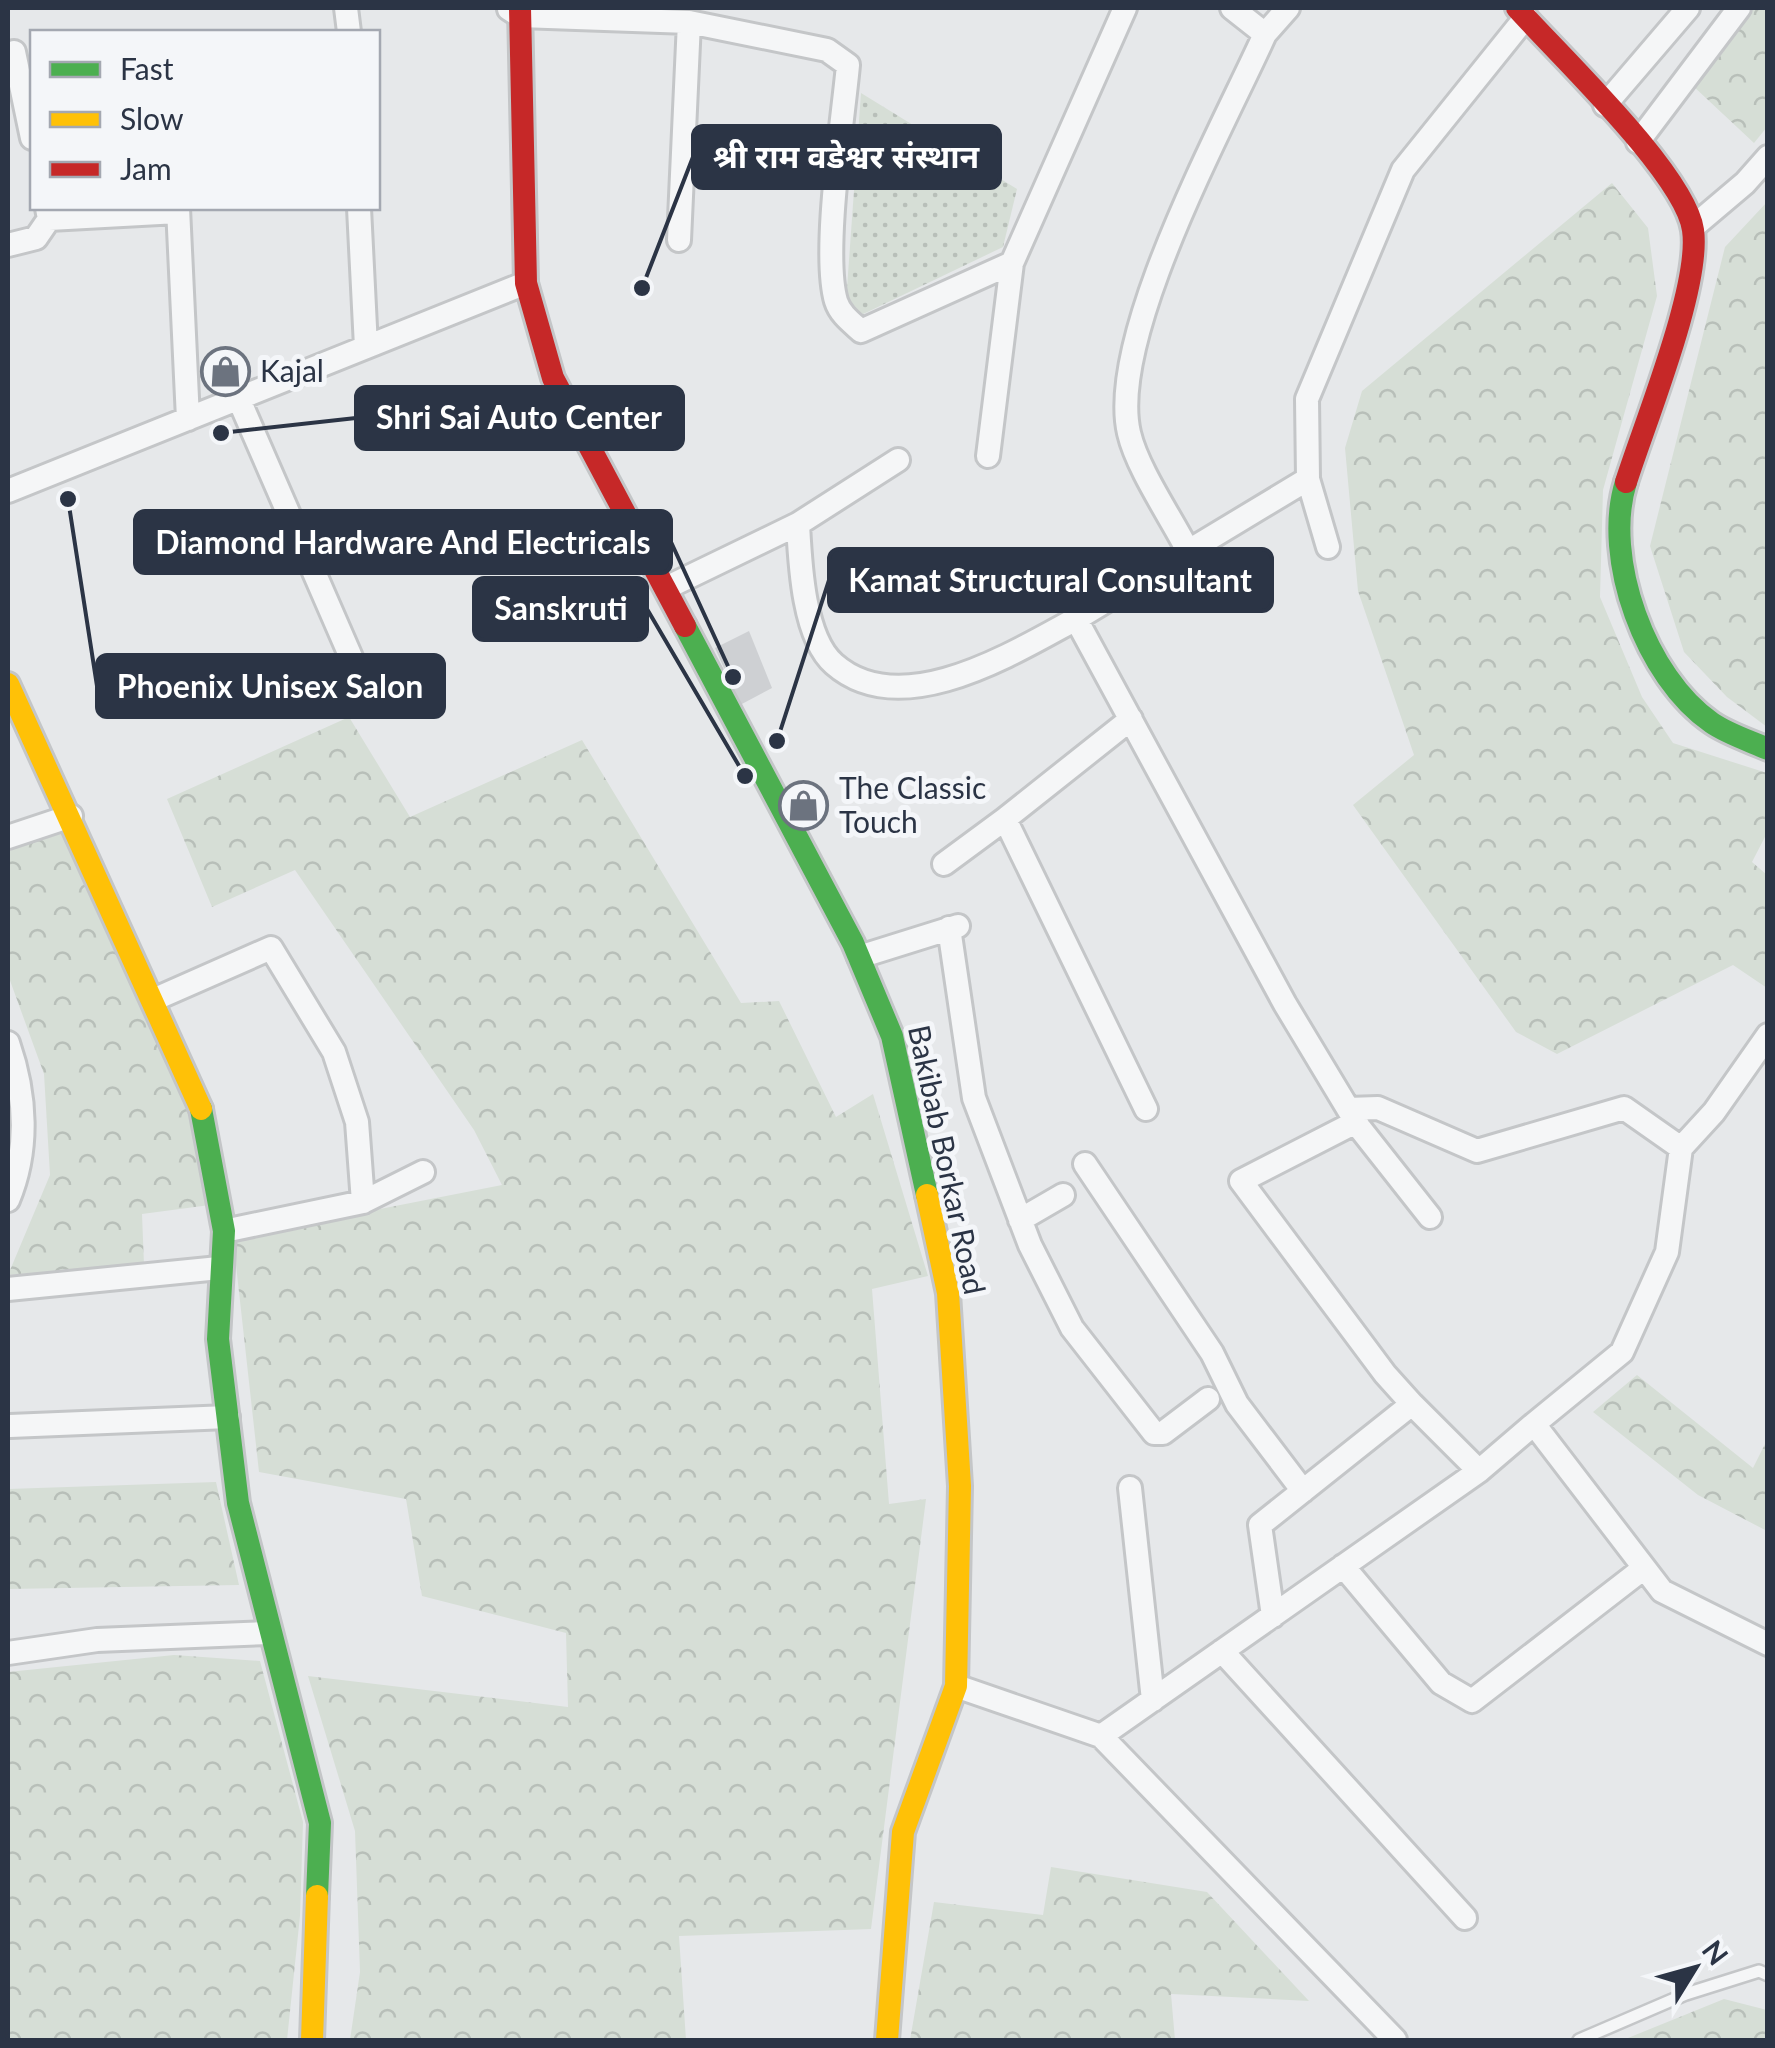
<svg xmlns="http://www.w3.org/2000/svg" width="1775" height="2048" viewBox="0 0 1775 2048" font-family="Lato,'Noto Sans Devanagari',sans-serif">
	<defs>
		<pattern id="forest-crowns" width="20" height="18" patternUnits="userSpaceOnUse" patternTransform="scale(2.5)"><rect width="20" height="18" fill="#d6ded6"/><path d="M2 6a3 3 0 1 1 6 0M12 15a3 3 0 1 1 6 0" fill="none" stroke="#b8bfb9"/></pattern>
		<pattern id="park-dots" width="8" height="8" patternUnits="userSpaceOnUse" patternTransform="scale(2.5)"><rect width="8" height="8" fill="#d6ded6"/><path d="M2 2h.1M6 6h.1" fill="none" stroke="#b8bfb9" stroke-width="1.8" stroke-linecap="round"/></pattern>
	</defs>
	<rect width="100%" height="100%" fill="#e6e8ea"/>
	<!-- forest -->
	<path fill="url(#forest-crowns)" d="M 1754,8 L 1767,8 L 1767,127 L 1754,143 L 1692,85 Z
		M 1612,183 L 1648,228 L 1657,296 L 1603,490 L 1600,597 L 1642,697 L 1673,743 L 1767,773 L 1767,833 L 1752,862 L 1767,875 L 1767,988 L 1733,965 L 1557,1054 L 1516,1032 L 1353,805 L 1414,755 L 1358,591 L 1345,448 L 1362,391 Z
		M 1767,202 L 1767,727 L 1727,697 L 1684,652 L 1650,546 L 1725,247 Z
		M 349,717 L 410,817 L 582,740 L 741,1003 L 779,1001 L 836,1117 L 873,1094 L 928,1276 L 872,1289 L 889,1504 L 926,1499 L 871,1929 L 679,1936 L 686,2040 L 350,2040 L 360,1972 L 355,1831 L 308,1676 L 568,1707 L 566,1633 L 422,1596 L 406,1499 L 259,1472 L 233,1238 L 502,1185 L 474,1130 L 295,870 L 212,907 L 167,799 Z
		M 63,827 L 193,1106 L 210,1205 L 142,1214 L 144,1265 L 8,1275 L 50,1175 L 44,1074 L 8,975 L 8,846 Z
		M 1637,1375 L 1753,1468 L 1767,1440 L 1767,1531 L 1698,1495 L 1593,1412 Z
		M 216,1482 L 239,1585 L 8,1589 L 8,1489 Z
		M 174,1655 L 260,1661 L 303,1822 L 300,1916 L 287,2040 L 8,2040 L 8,1672 Z
		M 1051,1867 L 1207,1892 L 1309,2001 L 1171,1994 L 1175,2040 L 910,2040 L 934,1902 L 1043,1915 Z
		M 1724,1999 L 1767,2010 L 1767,2040 L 1623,2040 Z"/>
	<!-- park -->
	<path fill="url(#park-dots)" d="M 861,93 L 1017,189 L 1003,247 L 857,317 L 846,302 Z"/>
	<!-- building -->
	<path fill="#ced0d3" d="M 749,631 L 772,688 L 740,705 L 715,648 Z"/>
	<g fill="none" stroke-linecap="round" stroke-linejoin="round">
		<defs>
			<path id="lane" d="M 1579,2040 L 1686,1994 L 1759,1971 L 1768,1975"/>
			<path id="street" d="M 346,8 L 349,32
				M 1232,8 L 1265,34
				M 509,9 L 520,16 L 689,22 L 827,50 L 848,65 C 843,120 822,253 836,301 C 840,314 851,322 861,331 L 1012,263
				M 14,52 L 32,138
				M 1605,105 L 1688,8
				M 1638,142 L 1739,8
				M 178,208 L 188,419
				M 359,208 L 366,347
				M 49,219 L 178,212
				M 1693,227 L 1745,183 L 1768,157
				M 679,240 L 689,22
				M 8,245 L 36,238 L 49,219 L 47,208
				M 237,395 L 357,671
				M 988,456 L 1012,263 L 1125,8
				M 8,491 L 526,283
				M 798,524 C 800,562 803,637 834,664 C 901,723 1013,653 1076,619 L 1285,1004 L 1359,1127 L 1430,1217
				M 1328,547 L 1308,479 L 1307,399 L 1403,170 L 1526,17
				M 1187,549 C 1170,516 1137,468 1129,433 C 1107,338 1223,127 1265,34 L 1288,8
				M 668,587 L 798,524 L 898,460
				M 1076,619 L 1308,479
				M 1131,719 L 1005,819 L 1146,1109
				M 8,837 L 71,816
				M 944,864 L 1005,819
				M 949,928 L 974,1098 L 1030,1245 L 1072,1328 L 1154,1433 L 1163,1433 L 1208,1399
				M 859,957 L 958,926
				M 153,1000 L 271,948 L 334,1052 L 357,1122 L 363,1202
				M 8,1043 C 26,1095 29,1150 8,1200
				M 1348,1109 L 1378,1108 L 1477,1151 L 1624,1108 L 1681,1148 L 1667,1252 L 1622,1352 L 1534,1424
				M 1356,1122 L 1241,1181 L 1385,1374 L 1412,1404
				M 1681,1148 L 1714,1112 L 1768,1035
				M 1085,1164 L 1212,1353 L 1237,1404 L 1303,1491
				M 1020,1220 L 1063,1195
				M 224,1231 L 363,1202 L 423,1172
				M 8,1289 L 219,1268
				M 10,1426 L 228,1417
				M 1130,1488 L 1153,1700
				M 1343,1566 L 1441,1683 L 1472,1701 L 1644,1568
				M 1273,1616 L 1260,1525 L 1412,1404 L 1479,1471
				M 1222,1651 L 1465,1918
				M 8,1653 L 97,1640 L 269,1633
				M 956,1686 L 1101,1736 L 1395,2040
				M 1101,1736 L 1479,1471 L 1534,1424 L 1662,1591 L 1768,1644"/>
			<path id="fast" d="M 1626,482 C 1602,558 1646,678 1712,723 C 1728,734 1750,741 1768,749
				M 685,626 L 853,943 L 892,1036 L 927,1195
				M 201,1109 L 224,1231 L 218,1339 L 238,1503 L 320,1823 L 317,1896"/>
			<path id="slow" d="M 8,684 L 201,1109
				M 312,2040 L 317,1896
				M 887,2040 L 903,1832 L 956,1686 L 960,1486 L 948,1293 L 927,1195"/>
			<path id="jam" d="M 520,8 L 526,283 L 553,378 L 685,626
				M 1517,8 C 1558,54 1685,174 1693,230 C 1701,286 1645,422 1626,482"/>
		</defs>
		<!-- lane casing -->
		<use href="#lane" stroke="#c4c6c8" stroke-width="16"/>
		<!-- street casing -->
		<use href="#street" stroke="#c4c6c8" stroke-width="28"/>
		<!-- fast casing -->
		<use href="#fast" stroke="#c4c6c8" stroke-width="28"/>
		<!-- slow casing -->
		<use href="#slow" stroke="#c4c6c8" stroke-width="28"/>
		<!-- jam casing -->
		<use href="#jam" stroke="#c4c6c8" stroke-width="28"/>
		<!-- lane -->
		<use href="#lane" stroke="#f5f6f7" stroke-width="11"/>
		<!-- street -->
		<use href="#street" stroke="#f5f6f7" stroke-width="22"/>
		<!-- fast -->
		<use href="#fast" stroke="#4caf50" stroke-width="22"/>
		<!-- slow -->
		<use href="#slow" stroke="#ffc107" stroke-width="22"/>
		<!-- jam -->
		<use href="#jam" stroke="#c62828" stroke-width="22"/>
	</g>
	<!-- icons -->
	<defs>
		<symbol id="shop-ring" viewBox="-11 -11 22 22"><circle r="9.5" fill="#f4f6f9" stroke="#6c737f" stroke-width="1.5"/><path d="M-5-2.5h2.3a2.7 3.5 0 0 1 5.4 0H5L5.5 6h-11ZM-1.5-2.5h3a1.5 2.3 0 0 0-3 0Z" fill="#6c737f"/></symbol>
	</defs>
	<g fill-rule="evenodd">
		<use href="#shop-ring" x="198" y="344" width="55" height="55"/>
		<use href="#shop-ring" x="776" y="778" width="55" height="55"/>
	</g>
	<g text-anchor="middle" stroke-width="10" stroke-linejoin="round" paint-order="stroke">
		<!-- poi labels -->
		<g font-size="30" fill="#2b3445" stroke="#f4f6f9" text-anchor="start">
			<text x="260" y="382">Kajal</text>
			<text x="839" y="799">The Classic<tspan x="839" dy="34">Touch</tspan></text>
		</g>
		<!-- street labels -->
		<g font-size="30" fill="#2b3445" stroke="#f4f6f9">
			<text transform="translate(946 1160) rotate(78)" y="10">Bakibab Borkar Road</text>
		</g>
	</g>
	<!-- callouts -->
	<path fill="none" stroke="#2b3445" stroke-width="4" d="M642 288L693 157M221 433L356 418M733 677L671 542M777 741L829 580M745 776L647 609M68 499L97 686"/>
	<g fill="#2b3445" stroke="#f4f6f9" stroke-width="4">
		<circle cx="642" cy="288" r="10"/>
		<circle cx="221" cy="433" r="10"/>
		<circle cx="733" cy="677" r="10"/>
		<circle cx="777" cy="741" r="10"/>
		<circle cx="745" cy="776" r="10"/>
		<circle cx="68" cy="499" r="10"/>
	</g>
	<g fill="#2b3445" stroke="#2b3445" stroke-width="4">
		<rect x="693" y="126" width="307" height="62" rx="10"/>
		<rect x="356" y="387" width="327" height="62" rx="10"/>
		<rect x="135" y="511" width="536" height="62" rx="10"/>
		<rect x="829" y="549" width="443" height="62" rx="10"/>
		<rect x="474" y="578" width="173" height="62" rx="10"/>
		<rect x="97" y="655" width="347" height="62" rx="10"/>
	</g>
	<g font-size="32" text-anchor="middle" font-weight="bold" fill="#fff">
		<text x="846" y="168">श्री राम वडेश्वर संस्थान</text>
		<text x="519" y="429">Shri Sai Auto Center</text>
		<text x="403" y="554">Diamond Hardware And Electricals</text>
		<text x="1050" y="592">Kamat Structural Consultant</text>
		<text x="561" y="620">Sanskruti</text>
		<text x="270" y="698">Phoenix Unisex Salon</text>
	</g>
	<!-- border -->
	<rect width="1775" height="2048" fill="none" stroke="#2b3445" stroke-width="20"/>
	<!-- legend -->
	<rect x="30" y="30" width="350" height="180" fill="#f4f6f9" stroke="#a4a8b1" stroke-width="2.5"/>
	<rect x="50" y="62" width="50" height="15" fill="#4caf50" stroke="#a4a8b1" stroke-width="2.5"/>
	<text x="120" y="80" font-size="30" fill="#2b3445">Fast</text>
	<rect x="50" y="112" width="50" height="15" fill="#ffc107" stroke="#a4a8b1" stroke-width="2.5"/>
	<text x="120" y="130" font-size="30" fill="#2b3445">Slow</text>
	<rect x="50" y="162" width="50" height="15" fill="#c62828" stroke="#a4a8b1" stroke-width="2.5"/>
	<text x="120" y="180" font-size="30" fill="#2b3445">Jam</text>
	<!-- north arrow -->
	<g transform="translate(1695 1968) rotate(53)" stroke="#f4f6f9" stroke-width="8" paint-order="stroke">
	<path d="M0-8L18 38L0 25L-18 38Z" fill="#2b3445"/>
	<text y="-15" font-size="28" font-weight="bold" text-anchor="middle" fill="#2b3445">N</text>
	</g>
</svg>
